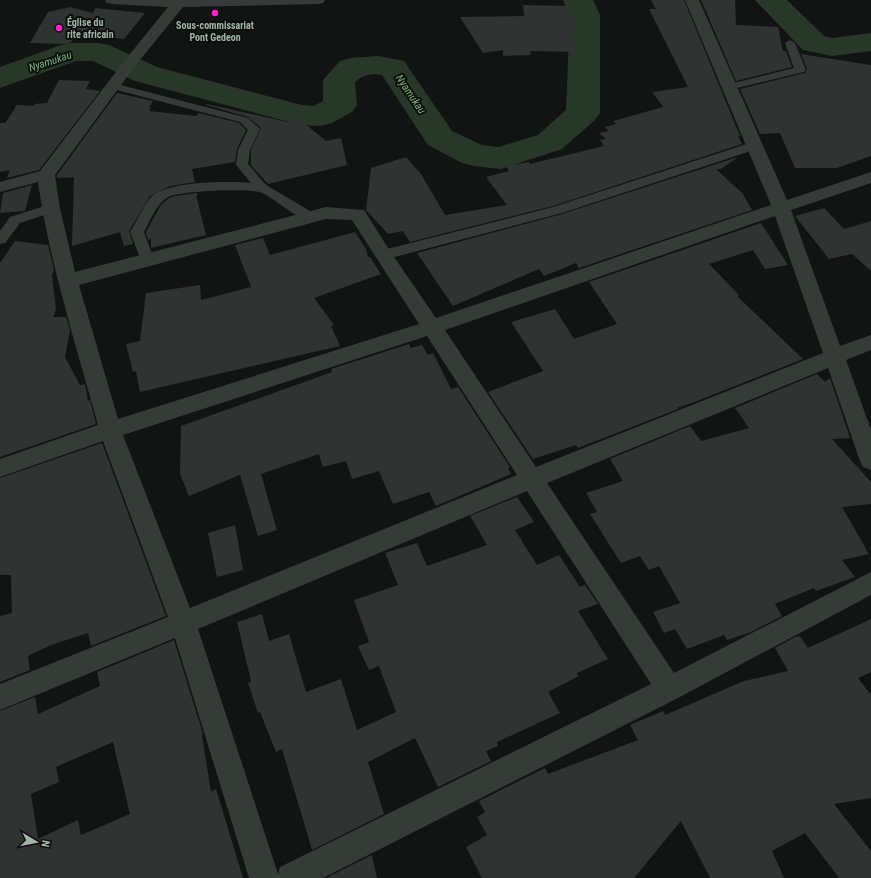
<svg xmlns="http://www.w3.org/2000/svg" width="871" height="878" viewBox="0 0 871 878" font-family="'Roboto Condensed',sans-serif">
	<rect width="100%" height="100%" fill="#121413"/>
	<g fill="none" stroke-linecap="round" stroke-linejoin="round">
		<!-- river -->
		<path fill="#283828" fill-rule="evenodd" d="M 563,0 L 593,0 L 600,15 L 600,113 L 595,120 L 562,149 L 501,169 L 474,166 L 462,163 L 428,145 L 382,75 C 372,73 362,75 355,82 L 357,105 L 352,112 L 332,123 L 320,126 L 301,125 L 135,81 L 93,61 L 76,61 L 0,88 L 0,67 L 61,45 L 72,43 L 98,43 L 109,45 L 157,67 L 302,105 L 314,106 L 323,101 L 323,80 L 340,61 L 351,58 L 378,56 L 404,61 L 452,131 L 482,145 L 499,147 L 538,135 L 566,110 L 570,15 Z
			M 755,0 L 787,0 L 824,36 L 832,38 L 871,33 L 871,51 L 832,56 L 803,50 Z"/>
	</g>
	<!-- building -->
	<path fill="#2f3331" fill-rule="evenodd" d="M 651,0 L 684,0 L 740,136 L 738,136 L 742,144 L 553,206 L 410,242 L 403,231 L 388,234 L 366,210 L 371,168 L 406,157 L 421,174 L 445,215 L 507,205 L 486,177 L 509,171 L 506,166 L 529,162 L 530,164 L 604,146 L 600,140 L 606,139 L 599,133 L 608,131 L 605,127 L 616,124 L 613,121 L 663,107 L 652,92 L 688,87 L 649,9 L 656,9 Z
		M 701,0 L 735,0 L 736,25 L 778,27 L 783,51 L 786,51 L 792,67 L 736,81 Z
		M 523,5 L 570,6 L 576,52 L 530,51 L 531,55 L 503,56 L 503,50 L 483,53 L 460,17 L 524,16 Z
		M 70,7 L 93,13 L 95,8 L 145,13 L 124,39 L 76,33 L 70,44 L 30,43 L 48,12 Z
		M 801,54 L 871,65 L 871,156 L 837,168 L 795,168 L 780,133 L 760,134 L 740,89 L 805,73 L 807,69 Z
		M 59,80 L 90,81 L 86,89 L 100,91 L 39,170 L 7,178 L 10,170 L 0,172 L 0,123 L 5,123 L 17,105 L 34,106 L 34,104 L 47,103 Z
		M 117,93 L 153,101 L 149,107 L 151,108 L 149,111 L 196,116 L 199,113 L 239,123 L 246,130 L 237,149 L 235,162 L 192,169 L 195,182 L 170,186 L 150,196 L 129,231 L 133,244 L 124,246 L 120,232 L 72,246 L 74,177 L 57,178 L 57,175 Z
		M 207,104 L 288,122 L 298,118 L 326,141 L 341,138 L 347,165 L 268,184 L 251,165 L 251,150 L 261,128 L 248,117 L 206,105 Z
		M 738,157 L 721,169 L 716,169 L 743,194 L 752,210 L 579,268 L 576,263 L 544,276 L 539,269 L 453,306 L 417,253 L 562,214 Z
		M 32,185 L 25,211 L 0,213 L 3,193 Z
		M 197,193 L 198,196 L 196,195 L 206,235 L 151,248 L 151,239 L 148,240 L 146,232 L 161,205 L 169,198 L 175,196 Z
		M 824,208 L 844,229 L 871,221 L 871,271 L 852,254 L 829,259 L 795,216 Z
		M 761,223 L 788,265 L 765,269 L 753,250 L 709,264 L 739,295 L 737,296 L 803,359 L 697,401 L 677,408 L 678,409 L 578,448 L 576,445 L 533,459 L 488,392 L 543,371 L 511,322 L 555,309 L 574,339 L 617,324 L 589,282 Z
		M 355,232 L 366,249 L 368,257 L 370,257 L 381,274 L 314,298 L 334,325 L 331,326 L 340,346 L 140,392 L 136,371 L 133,372 L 126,344 L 140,341 L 146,293 L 200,285 L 201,300 L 251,287 L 235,245 L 263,238 L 270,255 Z
		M 15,241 L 48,245 L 54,270 L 52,275 L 56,310 L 53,317 L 66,317 L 70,330 L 65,357 L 80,385 L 85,384 L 88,401 L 90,400 L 96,424 L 0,457 L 0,263 Z
		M 409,344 L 411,348 L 422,345 L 428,355 L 433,353 L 451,389 L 458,387 L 510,467 L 508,468 L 511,474 L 436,506 L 429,492 L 393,504 L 379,471 L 352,479 L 346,461 L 323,467 L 319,454 L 261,474 L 277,530 L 258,536 L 240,475 L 189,496 L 180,474 L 181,426 L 332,372 L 331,369 Z
		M 817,374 L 825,382 L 830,378 L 850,438 L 832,439 L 871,482 L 871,504 L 842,507 L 869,554 L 842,560 L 855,577 L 816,591 L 814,588 L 775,604 L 782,616 L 751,632 L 727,640 L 724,635 L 687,649 L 675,629 L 664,633 L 653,612 L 680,603 L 659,566 L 649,570 L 640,556 L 621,563 L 590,514 L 597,512 L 586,493 L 623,481 L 610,459 L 690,426 L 701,441 L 749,428 L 735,408 Z
		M 102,443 L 166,616 L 91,646 L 88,633 L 51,645 L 28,656 L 30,670 L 0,682 L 0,616 L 12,613 L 11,575 L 0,575 L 0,478 Z
		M 517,497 L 534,522 L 515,530 L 537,565 L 559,555 L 580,587 L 585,585 L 598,604 L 578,611 L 608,659 L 577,673 L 579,676 L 548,692 L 560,713 L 497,742 L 498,746 L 486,751 L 491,761 L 438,787 L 415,738 L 368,762 L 384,814 L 312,850 L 282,749 L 276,752 L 260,712 L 258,713 L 248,683 L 251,681 L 237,622 L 262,614 L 269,641 L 289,634 L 306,692 L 341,679 L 357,730 L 396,712 L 379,666 L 369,670 L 358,646 L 369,642 L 354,600 L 398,585 L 385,553 L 417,543 L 427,566 L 487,545 L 470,516 Z
		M 235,525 L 243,570 L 217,577 L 208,533 Z
		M 871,619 L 871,672 L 858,678 L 871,695 L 871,798 L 834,804 L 871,851 L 871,878 L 839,878 L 805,833 L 772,851 L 784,878 L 710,878 L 681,821 L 634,878 L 482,878 L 466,847 L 487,835 L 477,817 L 485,812 L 479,801 L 545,768 L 548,774 L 638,740 L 630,725 L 663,711 L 665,715 L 744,681 L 788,671 L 775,648 L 795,637 L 800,636 L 808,648 Z
		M 174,640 L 203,734 L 202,735 L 211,792 L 216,789 L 243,878 L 0,878 L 0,711 L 35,697 L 38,714 L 100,686 L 97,672 ZM 113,742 L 130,814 L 81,835 L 78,820 L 38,839 L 31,794 L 59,782 L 56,767 Z
		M 372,855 L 377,878 L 326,878 Z"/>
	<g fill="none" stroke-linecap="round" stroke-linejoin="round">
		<!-- service -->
		<path fill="#353b37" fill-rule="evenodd" d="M 790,40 L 795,43 L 806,70 L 804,72 L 729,90 L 725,89 L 723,87 L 725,85 L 794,68 L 785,43 Z
			M 113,83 L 248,118 L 260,129 L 250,150 L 248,164 L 266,185 L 315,214 L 317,217 L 315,220 C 299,224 274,196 259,192 C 245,188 179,191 168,197 C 156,204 150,221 144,232 L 154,260 L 152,263 L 142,263 L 130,232 C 137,221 143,206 151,197 C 168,181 228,181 251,183 L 236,165 L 238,150 L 248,130 L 240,122 L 109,88 L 107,86 L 109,84 Z
			M 756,141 L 762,145 L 760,148 L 562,213 L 383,260 L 378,258 L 376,255 L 378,252 L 383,250 L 553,207 Z
			M 51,204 L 56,205 L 57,208 L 56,211 L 20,223 L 5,243 L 0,244 L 0,231 L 10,217 Z"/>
		<!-- minor -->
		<path fill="#353b37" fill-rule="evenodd" d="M 105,0 L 325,0 L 323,3 L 318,4 L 183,7 L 135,66 L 55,175 L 60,208 L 75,272 L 326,207 L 364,210 L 390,251 L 436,318 L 771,205 L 685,0 L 699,0 L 787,200 L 871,172 L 871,183 L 791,210 L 840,346 L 871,335 L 871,350 L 846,360 L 871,430 L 871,470 L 863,467 L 860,461 L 828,368 L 547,483 L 674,673 L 871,572 L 871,595 L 678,698 L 323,878 L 249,878 L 175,638 L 0,710 L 0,684 L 168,617 L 103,441 L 0,477 L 0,459 L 98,425 C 76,345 50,265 38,182 L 0,192 L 0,182 L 40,171 L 125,60 L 168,7 L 112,4 L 107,3 ZM 775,216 L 823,353 L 536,467 L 445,330 ZM 326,219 L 352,220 L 419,324 L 118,419 L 79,285 ZM 427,336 L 517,475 L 190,608 L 123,435 ZM 527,491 L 651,684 L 280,867 L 278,874 L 198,629 Z"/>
	</g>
	<!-- markers -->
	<g fill="#fb23cb" stroke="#0d0f0e" stroke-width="1.5">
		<circle cx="215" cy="13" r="4"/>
		<circle cx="59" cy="28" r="4"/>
	</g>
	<g text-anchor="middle" stroke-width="4" stroke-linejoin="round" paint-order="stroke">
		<!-- far-poi labels -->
		<g font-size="10" font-weight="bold" fill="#a3b5a7" stroke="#0d0f0e" text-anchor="start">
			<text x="67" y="26">Église du<tspan x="67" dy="12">rite africain</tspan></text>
			<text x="215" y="29" text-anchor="middle">Sous-commissariat<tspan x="215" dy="12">Pont Gedeon</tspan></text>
		</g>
		<!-- far-water labels -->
		<g font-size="11" font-style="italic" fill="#77b379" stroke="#0d0f0e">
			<text transform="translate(50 61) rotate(-18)" y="4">Nyamukau</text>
			<text transform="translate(411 94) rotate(56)" y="4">Nyamukau</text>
		</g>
	</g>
	<!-- north arrow -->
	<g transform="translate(36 842) rotate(100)" stroke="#0d0f0e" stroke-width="3" paint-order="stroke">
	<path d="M0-3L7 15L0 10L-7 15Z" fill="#a3b5a7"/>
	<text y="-6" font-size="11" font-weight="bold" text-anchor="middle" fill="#a3b5a7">N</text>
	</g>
</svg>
